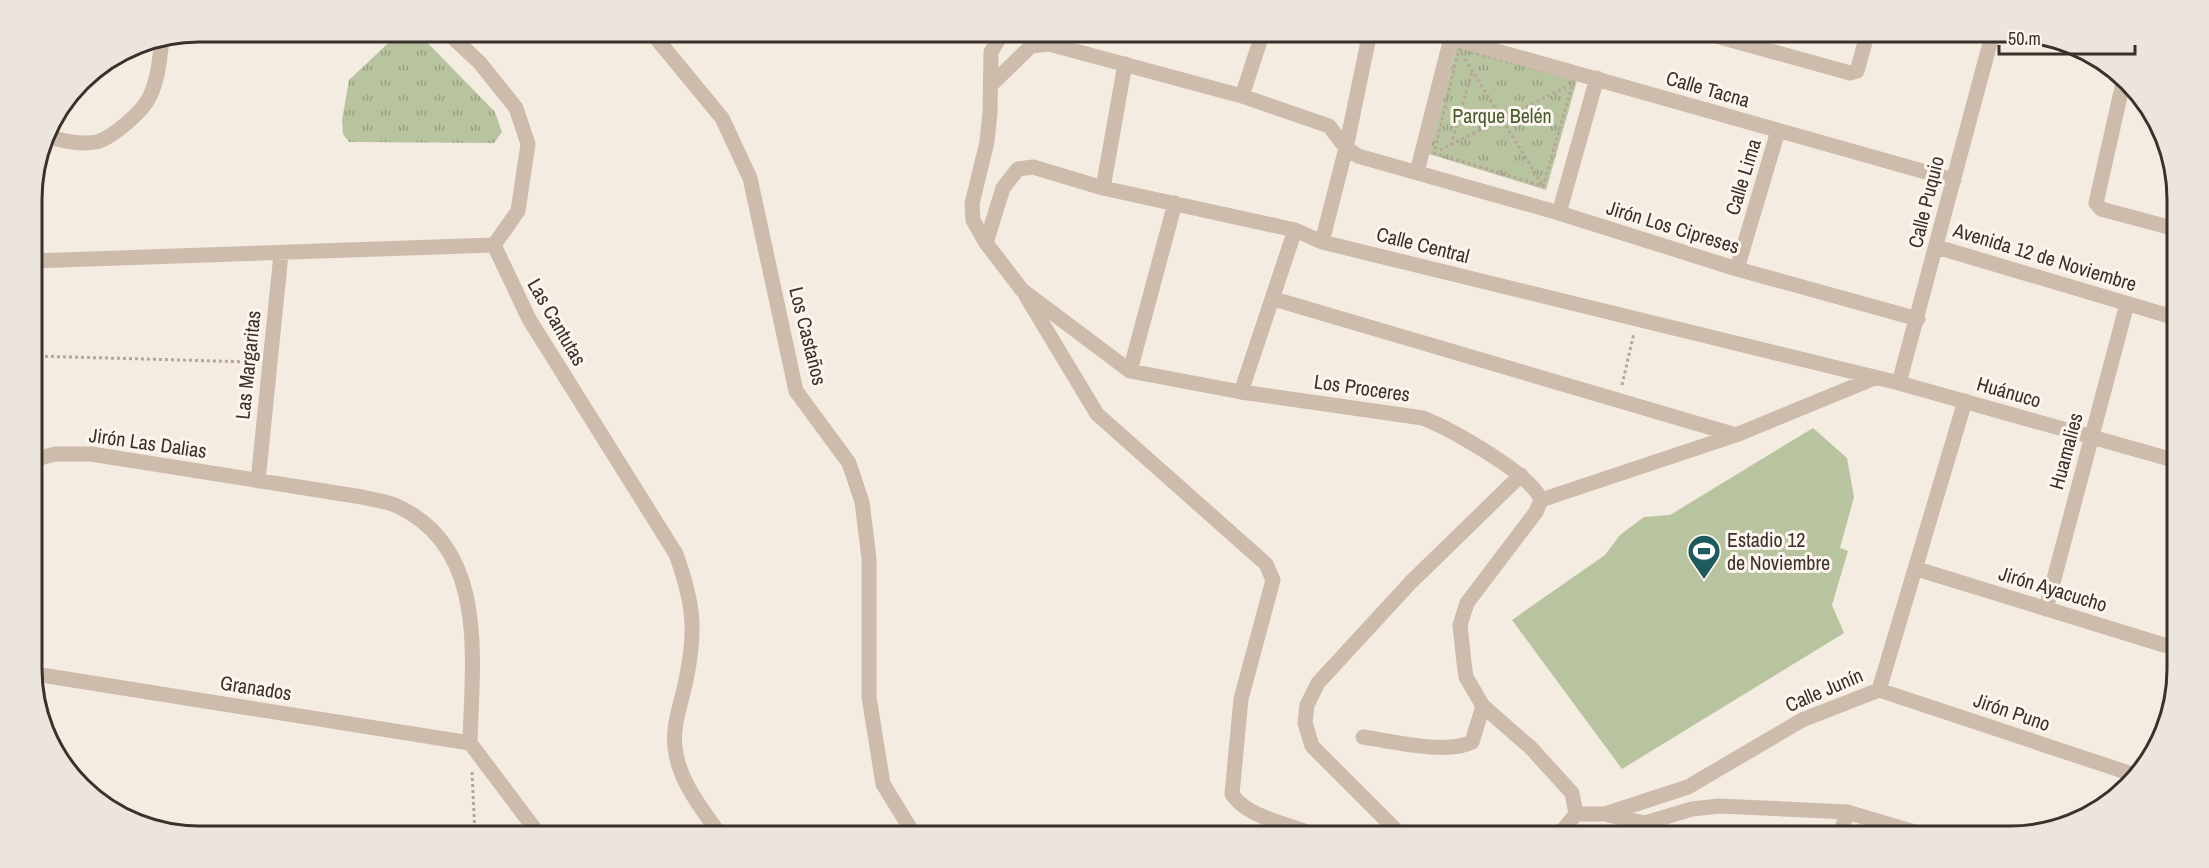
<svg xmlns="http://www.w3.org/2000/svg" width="2209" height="868" viewBox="0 0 2209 868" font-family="'Archivo Narrow',sans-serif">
	<defs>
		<pattern id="grass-tufts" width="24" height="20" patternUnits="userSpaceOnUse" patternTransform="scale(1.5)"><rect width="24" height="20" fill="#b8c4a0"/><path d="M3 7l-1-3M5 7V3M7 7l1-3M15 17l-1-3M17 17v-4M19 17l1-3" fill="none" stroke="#97a083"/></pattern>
	</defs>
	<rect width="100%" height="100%" fill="#f4ebe1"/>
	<!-- grass -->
	<path fill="url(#grass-tufts)" d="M 400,32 L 417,32 L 495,112 L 502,132 L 494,143 L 349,142 L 343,134 L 342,120 L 349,80 Z
		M 1457,45 L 1578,77 L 1546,190 L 1429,154 Z"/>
	<!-- garden -->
	<path fill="#b8c4a0" d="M 1813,428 L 1847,458 L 1854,497 L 1840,548 L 1848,551 L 1832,605 L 1844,633 L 1622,769 L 1512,620 L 1605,555 L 1620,535 L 1644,517 L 1670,515 Z"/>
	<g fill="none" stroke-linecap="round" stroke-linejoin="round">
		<!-- path -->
		<path stroke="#b9a596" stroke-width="3" stroke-dasharray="3 3" stroke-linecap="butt" d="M 1459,49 L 1574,79 L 1543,186 L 1434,153 Z
			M 1465,59 L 1543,186
			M 1451,145 L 1472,72
			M 1440,150 L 1566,87
			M 33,356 L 253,362
			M 1622,385 L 1634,333
			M 472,772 L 475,836"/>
		<!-- minor -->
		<path stroke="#cdbbac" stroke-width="15" d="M 447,32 L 480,63 L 516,108 L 528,144 L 518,211 L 494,245
			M 651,32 L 722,118 L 750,178 L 796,391 L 849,463 L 862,502 L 869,558 L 869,697 L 883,784 L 915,836
			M 1003,32 L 991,52 L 990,112 L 987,142 L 972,204 L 973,220 L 986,243 L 1022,290 L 1130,371 L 1241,392 L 1423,418 C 1450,429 1532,474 1541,500 L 1536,512 L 1467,603 L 1460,625 L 1464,663 L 1466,677 L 1483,706 L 1531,748 L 1572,793 L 1576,814 L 1558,836
			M 1702,32 L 1850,73 L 1857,71 L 1868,32
			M 2123,83 L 2096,203 L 2101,209 L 2176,229
			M 992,84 L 1031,46 L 1049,44 L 1242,96 L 1329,126 L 1346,148 L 1358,156 L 1559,213 L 1737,269 L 1918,319
			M 1242,96 L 1263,32
			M 46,135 C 60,141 80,145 96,142 C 111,139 142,112 149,98 C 158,81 160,57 162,39
			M 1417,172 L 1451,38 L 1954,180
			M 1103,188 L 1125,64
			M 1559,213 L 1597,78
			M 1322,242 L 1346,148 L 1370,32
			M 986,243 L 1003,188 L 1018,169 L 1033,167 L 1103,188 L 1295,230 L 1322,242 L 1899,383 L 2177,461
			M 494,245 L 529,319 L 676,554 C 693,602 697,628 686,680 C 682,701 672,726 675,747 C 678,781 703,810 721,836
			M 1937,247 L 2176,318
			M 32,261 L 494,245
			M 1737,269 L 1778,131
			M 1026,296 L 1097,414 L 1266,564 L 1273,580 L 1241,699 L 1232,794 C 1248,819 1290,823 1316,836
			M 1274,299 L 1736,435
			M 1130,371 L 1175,203
			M 1899,383 L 1993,32
			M 1241,392 L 1295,230
			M 33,460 L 55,454 L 91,454 L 362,497 C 373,500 387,501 397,506 C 489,548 472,661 470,743
			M 258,481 L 281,254
			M 1541,500 L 1736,435 L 1872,379
			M 1917,569 L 2177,649
			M 2046,609 L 2127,304
			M 2171,647 L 2177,625
			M 35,674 L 470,743
			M 1879,690 L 1965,401
			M 1879,690 L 2132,774
			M 1363,737 C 1391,741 1447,755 1472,742 L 1483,706
			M 470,743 L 540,836
			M 1576,814 L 1605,814 L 1688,787 L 1802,720 L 1879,690
			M 1608,815 L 1645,823 L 1692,809 L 1719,806 L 1847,812 L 1928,836
			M 1402,836 L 1312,746 L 1305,723 L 1307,705 L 1318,683 L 1411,582 L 1521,475
			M 1840,836 L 1847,812"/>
	</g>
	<!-- icons -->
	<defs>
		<symbol id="stadium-pin" viewBox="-11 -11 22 30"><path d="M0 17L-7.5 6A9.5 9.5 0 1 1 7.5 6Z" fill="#1f5a5e" stroke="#fbf5ee"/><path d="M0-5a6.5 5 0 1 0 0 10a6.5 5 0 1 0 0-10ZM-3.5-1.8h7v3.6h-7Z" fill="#fff"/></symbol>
	</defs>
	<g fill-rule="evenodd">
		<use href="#stadium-pin" x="1685" y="532" width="38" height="52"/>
	</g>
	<g text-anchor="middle" stroke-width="6" stroke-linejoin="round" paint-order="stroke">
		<!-- street labels -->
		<g font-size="20" fill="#3b302b" stroke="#fbf5ee">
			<text transform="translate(1708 89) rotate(16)" y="7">Calle Tacna</text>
			<text transform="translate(1743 177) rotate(-73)" y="7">Calle Lima</text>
			<text transform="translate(1926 202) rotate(-76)" y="7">Calle Puquio</text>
			<text transform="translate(1673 227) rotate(17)" y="7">Jirón Los Cipreses</text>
			<text transform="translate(1423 245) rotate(14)" y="7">Calle Central</text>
			<text transform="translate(2045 257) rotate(17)" y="7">Avenida 12 de Noviembre</text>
			<text transform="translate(557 322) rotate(60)" y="7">Las Cantutas</text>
			<text transform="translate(808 336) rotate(76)" y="7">Los Castaños</text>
			<text transform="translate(248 365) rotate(-84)" y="7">Las Margaritas</text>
			<text transform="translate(1362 388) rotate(8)" y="7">Los Proceres</text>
			<text transform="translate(2009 392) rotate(16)" y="7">Huánuco</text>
			<text transform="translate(148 443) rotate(8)" y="7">Jirón Las Dalias</text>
			<text transform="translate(2066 451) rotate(-75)" y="7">Huamalies</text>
			<text transform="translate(2053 589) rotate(17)" y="7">Jirón Ayacucho</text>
			<text transform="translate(256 688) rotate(9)" y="7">Granados</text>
			<text transform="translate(1824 690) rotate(-23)" y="7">Calle Junín</text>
			<text transform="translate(2012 712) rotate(19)" y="7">Jirón Puno</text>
		</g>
		<!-- park labels -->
		<g font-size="20" fill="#4a5a2e" stroke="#fbf5ee">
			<text x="1502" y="123">Parque Belén</text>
		</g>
		<!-- poi labels -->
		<g font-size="20" fill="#3b302b" stroke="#fbf5ee" text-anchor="start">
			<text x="1727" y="547">Estadio 12<tspan x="1727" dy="23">de Noviembre</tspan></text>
		</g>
	</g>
	<!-- crop -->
	<path d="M0 0H2209V868H0ZM199 42H2010A157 157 0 0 1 2167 199V669A157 157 0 0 1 2010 826H199A157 157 0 0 1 42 669V199A157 157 0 0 1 199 42Z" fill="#ece5de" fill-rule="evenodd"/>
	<path fill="none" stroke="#3b302b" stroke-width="3" d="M199 42H2010A157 157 0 0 1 2167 199V669A157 157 0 0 1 2010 826H199A157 157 0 0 1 42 669V199A157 157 0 0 1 199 42Z"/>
	<!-- scale -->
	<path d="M1999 45v9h136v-9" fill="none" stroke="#3b302b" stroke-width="3"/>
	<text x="2008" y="45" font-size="18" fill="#3b302b" stroke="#fbf5ee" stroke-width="4.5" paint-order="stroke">50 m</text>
</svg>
